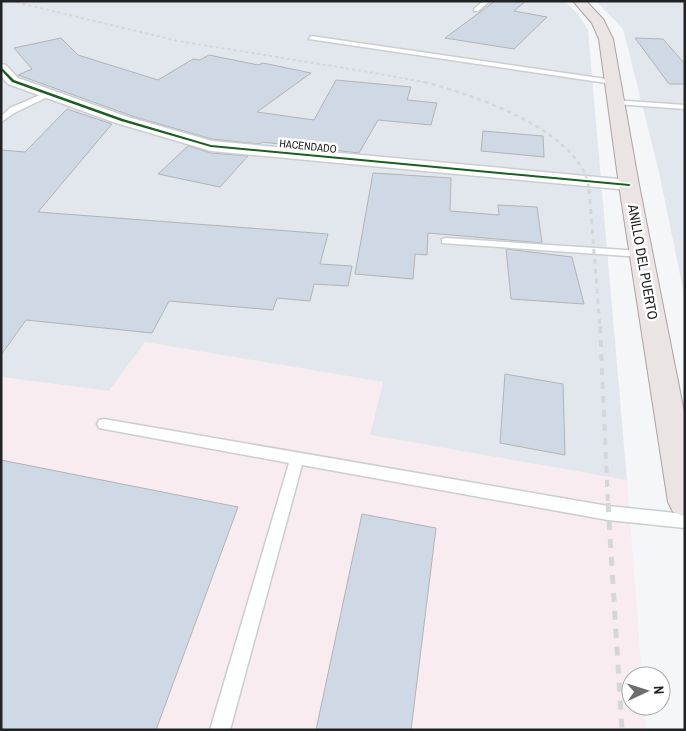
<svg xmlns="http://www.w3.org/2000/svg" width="686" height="731" viewBox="0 0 686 731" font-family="'Archivo Narrow',sans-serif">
	<rect width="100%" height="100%" fill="#f4f6f8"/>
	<!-- commercial -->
	<path fill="#f8ecf1" d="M 145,342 L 383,382 L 370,435 L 627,480 L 642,676 L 631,676 L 631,706 L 644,706 L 646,730 L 1,730 L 1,377 L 109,391 Z"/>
	<!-- built -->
	<path fill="#e2e7ee" d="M 1,1 L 565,1 L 578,14 L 588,30 L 627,480 L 370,435 L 383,382 L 145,342 L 109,391 L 1,377 Z
		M 596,1 L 685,1 L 685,299 L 659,172 L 623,29 Z"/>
	<!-- building -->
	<path fill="#cfd9e5" stroke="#b2b3b5" d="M 495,1 L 526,1 L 514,11 L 547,17 L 514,49 L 445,38 Z
		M 61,38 L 78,55 L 158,80 L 193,59 L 200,60 L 209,55 L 258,65 L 263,63 L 311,73 L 257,112 L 314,120 L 336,80 L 411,87 L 407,100 L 437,103 L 431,125 L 378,120 L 359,153 L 262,142 L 260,144 L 212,139 L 135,117 L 18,75 L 32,69 L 14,48 Z
		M 635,38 L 663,39 L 685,64 L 685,84 L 669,84 Z
		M 67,109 L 112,124 L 38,212 L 328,234 L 320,264 L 352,266 L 348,286 L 314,284 L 310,301 L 277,298 L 273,310 L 169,301 L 152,333 L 26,320 L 1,355 L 1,150 L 25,152 Z
		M 483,131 L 543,136 L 544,157 L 481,151 Z
		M 188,146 L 211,153 L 248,156 L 220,187 L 158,174 Z
		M 373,173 L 451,178 L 450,211 L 499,215 L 498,205 L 537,207 L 542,243 L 428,233 L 427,255 L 415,254 L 413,279 L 355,274 Z
		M 506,249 L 572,257 L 584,304 L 511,299 Z
		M 505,374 L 563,384 L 565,455 L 500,443 Z
		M 1,460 L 238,507 L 156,730 L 1,730 Z
		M 362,514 L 436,528 L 411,730 L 316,730 Z"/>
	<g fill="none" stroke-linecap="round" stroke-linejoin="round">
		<defs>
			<path id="service" d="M 483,1 L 490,1 L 478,11 L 474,11 L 474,9 Z
				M 311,36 L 613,80 L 617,82 L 613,84 L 309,39 Z
				M 47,92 L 54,94 L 16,112 L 1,122 L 1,116 L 10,108 Z
				M 613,100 L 685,105 L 685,109 L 616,104 L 612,102 Z
				M 446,238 L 641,251 L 646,254 L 641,257 L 442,243 L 442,239 Z
				M 104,419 L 608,506 L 685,514 L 685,528 L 608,520 L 302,465 L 230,730 L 210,730 L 289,463 L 104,429 L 99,428 L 97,424 L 99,420 Z"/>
			<path id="minor" d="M 1,64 L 6,65 L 18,78 L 128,117 L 212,141 L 629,180 L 635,181 L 638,185 L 635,189 L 629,190 L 211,151 L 116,123 L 8,84 L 1,76 Z"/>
			<path id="primary" d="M 573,1 L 586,1 L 603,19 L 613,39 L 639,185 L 685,417 L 685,517 L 673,512 L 668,502 L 619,185 L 599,39 L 592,23 Z"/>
		</defs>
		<!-- service casing -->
		<use href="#service" stroke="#cbcdcf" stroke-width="3"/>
		<!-- minor casing -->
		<use href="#minor" stroke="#cbcdcf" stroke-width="3"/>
		<!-- primary casing -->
		<use href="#primary" stroke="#ada4a3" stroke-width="2"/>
		<!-- service -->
		<use href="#service" fill="#fdfefe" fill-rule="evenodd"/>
		<!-- minor -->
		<use href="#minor" fill="#fdfefe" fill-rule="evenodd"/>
		<!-- primary -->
		<use href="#primary" fill="#eae4e4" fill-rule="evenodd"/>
		<!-- rail-far4 -->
		<path stroke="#d5d6d7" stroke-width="2" stroke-dasharray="3 3" stroke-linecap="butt" d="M 11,1 L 178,41 L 363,71 L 429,83"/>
		<!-- rail-far3 -->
		<path stroke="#d5d6d7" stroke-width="2.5" stroke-dasharray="4 4" stroke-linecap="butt" d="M 424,82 C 471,94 584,131 589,190"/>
		<!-- rail-far2 -->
		<path stroke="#d5d6d7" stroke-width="3" stroke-dasharray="5 5" stroke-linecap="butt" d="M 589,189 L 600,327"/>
		<!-- rail-far1 -->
		<path stroke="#d5d6d7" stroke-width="4" stroke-dasharray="7 7" stroke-linecap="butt" d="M 600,326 L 608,504"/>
		<!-- rail -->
		<path stroke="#d5d6d7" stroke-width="5" stroke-dasharray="9 9" stroke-linecap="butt" d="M 608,503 L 622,730"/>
		<defs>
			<path id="cycleway" d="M 1,67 L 14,80 L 123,119 L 211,145 L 629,184 L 631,185 L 629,186 L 211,147 L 121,121 L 12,82 L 1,70 Z"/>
		</defs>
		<!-- cycleway casing -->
		<use href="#cycleway" stroke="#fff" stroke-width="3"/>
		<!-- cycleway -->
		<use href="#cycleway" fill="#1b5e20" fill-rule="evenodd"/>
	</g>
	<g text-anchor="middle" stroke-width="5" stroke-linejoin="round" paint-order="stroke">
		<!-- far-street labels -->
		<g font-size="11" fill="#212224" stroke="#fff">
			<text transform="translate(308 146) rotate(6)" y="4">HACENDADO</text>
		</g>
		<!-- street labels -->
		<g font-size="14" fill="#212224" stroke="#fff">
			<text transform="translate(643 262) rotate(80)" y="5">ANILLO DEL PUERTO</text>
		</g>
	</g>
	<!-- border -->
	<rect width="686" height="731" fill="none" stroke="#212224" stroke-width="5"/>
	<!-- north arrow -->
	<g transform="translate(646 691) rotate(86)"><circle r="24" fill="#ffffff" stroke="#a6a7a7"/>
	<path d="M0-4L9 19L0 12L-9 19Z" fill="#6b6c6e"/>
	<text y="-8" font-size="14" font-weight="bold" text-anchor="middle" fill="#212224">N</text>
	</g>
</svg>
